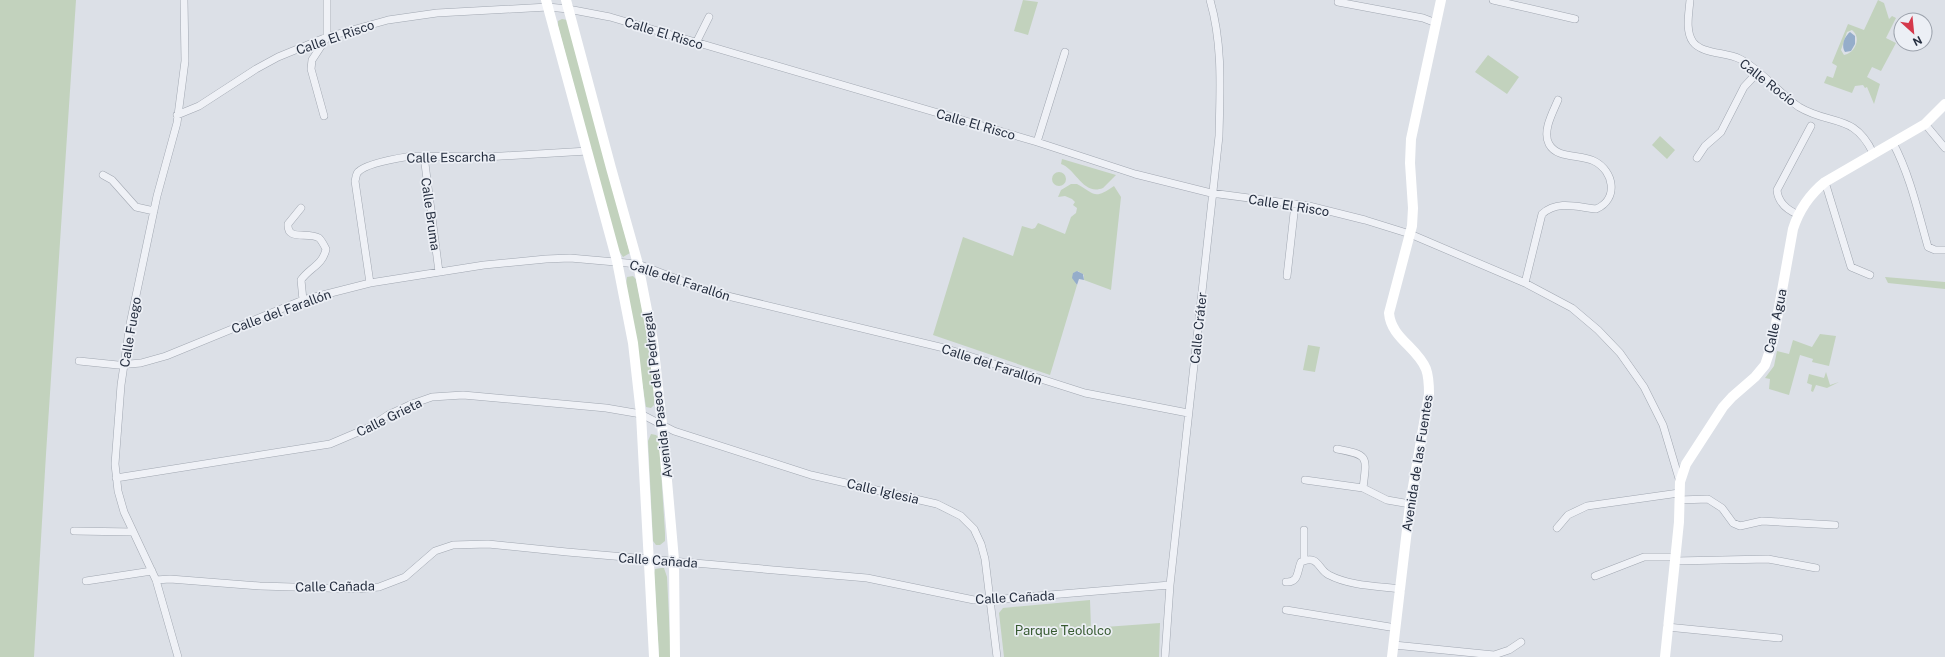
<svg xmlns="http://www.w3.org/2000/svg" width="1945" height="657" viewBox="0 0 1945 657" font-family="'Public Sans',sans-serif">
	<rect width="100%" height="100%" fill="#dce0e7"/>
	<!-- green -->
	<path fill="#c2d2bd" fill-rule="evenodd" d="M 0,0 L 76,0 L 46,454 L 34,657 L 0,657 Z
		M 1023,0 L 1038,2 L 1028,35 L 1014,31 Z
		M 1878,0 L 1884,3 L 1889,19 L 1892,16 L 1896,18 L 1886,38 L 1896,43 L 1881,71 L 1872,67 L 1867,77 L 1880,84 L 1874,104 L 1867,87 L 1865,88 L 1863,85 L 1855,86 L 1852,93 L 1824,83 L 1827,76 L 1833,78 L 1837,66 L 1832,63 L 1848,24 L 1864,30 ZM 1852,30 C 1862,38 1855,53 1844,55 L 1841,50 L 1847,32 Z
		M 562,19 L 567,20 L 630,253 L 623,257 L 617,248 L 558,26 L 558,21 Z
		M 1488,55 L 1519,77 L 1507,94 L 1475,72 Z
		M 1660,136 L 1675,150 L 1667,159 L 1652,145 Z
		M 1062,159 L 1116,175 L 1103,188 C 1083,196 1076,169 1061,164 Z
		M1052 179a7 7 0 1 1 14 0a7 7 0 1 1-14 0Z
		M 1071,184 L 1077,184 C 1095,194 1094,200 1114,186 L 1121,197 L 1111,290 L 1084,280 L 1084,275 L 1078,271 L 1073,273 L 1076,284 L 1077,285 L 1050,375 L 933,335 L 963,237 L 1013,256 L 1022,226 L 1032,229 L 1035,228 L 1038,223 L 1065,234 L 1071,217 L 1076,213 L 1077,208 L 1073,205 L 1075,202 L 1072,199 L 1065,196 L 1058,197 L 1061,190 Z
		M 633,276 L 636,279 L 648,337 L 655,400 L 654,405 L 651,408 L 646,407 L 626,284 L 627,277 Z
		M 1885,277 L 1945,282 L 1945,289 L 1888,283 Z
		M 1820,334 L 1836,336 L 1829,366 L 1812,362 L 1813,359 L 1800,355 L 1789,395 L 1769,389 L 1770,379 L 1765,378 L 1774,366 L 1777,351 L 1789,354 L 1793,340 L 1812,347 Z
		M 1308,345 L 1320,347 L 1315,372 L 1303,370 Z
		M 1826,372 L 1830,385 L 1839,382 L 1827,388 L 1816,385 L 1813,392 L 1811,391 L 1812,385 L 1807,383 L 1809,374 L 1824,378 Z
		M 651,434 L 656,435 L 659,438 L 665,533 L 665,541 L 660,545 L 656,545 L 653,541 L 648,441 Z
		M 661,568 L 664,568 L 667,577 L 671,657 L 659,657 L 654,573 L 655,569 Z
		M 1090,600 L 1091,628 L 1160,623 L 1159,657 L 1004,657 L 999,613 L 1003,608 Z"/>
	<!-- water -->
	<path fill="#95adca" d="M 1850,32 L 1855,36 L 1855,44 L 1851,51 L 1845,52 C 1841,46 1844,37 1850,32 Z
		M 1077,271 L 1083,274 L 1084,280 L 1079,279 L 1077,285 L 1072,278 L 1073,273 Z"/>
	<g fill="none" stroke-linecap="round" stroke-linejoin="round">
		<defs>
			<path id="street" d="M 1493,0 L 1575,19
				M 1690,0 C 1689,13 1685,31 1693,42 C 1702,54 1726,52 1740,59 C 1760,69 1780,94 1799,107 C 1831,126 1854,113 1873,153
				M 1338,2 L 1423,18 L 1436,23
				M 696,43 L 709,17
				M 177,115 L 199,106 L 256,69 L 278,57 L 327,37 L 388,20 L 437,13 L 548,7 L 568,9 L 610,17 L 1037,142 L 1135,174 L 1211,193 L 1309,206 L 1365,220 L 1410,234 L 1525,283 L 1572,308 L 1598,330 L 1620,353 L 1644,387 L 1663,425 L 1680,482
				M 324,116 L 311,69 L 312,60 L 327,37 L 327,0
				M 1925,124 L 1945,148
				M 1037,142 L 1065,52
				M 1893,143 C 1910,175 1918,212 1928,247 L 1935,250 L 1945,250
				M 424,156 L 439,272
				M 1697,158 L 1705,146 L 1721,132 L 1744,87 L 1757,73
				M 103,175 L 112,180 L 136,207 L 154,211
				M 1825,182 L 1851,267 L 1870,275
				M 301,208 L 288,224 C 287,242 308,231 319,238 C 322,241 324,245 326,249 C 323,265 309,268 301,280 L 303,300
				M 1799,215 C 1787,210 1778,203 1777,190 L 1811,126
				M 1287,276 L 1295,204
				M 370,283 L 355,181 C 356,178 356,174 358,172 C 366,163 399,158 411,156 L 486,157 L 588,151
				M 1525,283 L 1542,214 C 1558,200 1577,207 1596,209 C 1619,199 1614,171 1594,161 C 1580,154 1557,159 1549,144 C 1542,131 1553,112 1558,100
				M 79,361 L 118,365 L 141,363 L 166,356 L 303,300 L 370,283 L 484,265 L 546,259 L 570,258 L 638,264 L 711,292 L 944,348 L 1085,393 L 1188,413
				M 1337,449 C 1369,455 1367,456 1363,488
				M 116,478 L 330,444 L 370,427 L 388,415 L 412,404 L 432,397 L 463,395 L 606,408 L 641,414 L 674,431 L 811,475 L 937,504 L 961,516 L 974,529 L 981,544 L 985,559 L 997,657
				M 1305,480 L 1363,488 L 1387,500 L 1410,504
				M 1679,500 L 1708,499 L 1722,508 L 1733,523 L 1740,526 L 1762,521 L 1835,525
				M 1557,528 L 1568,515 L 1587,506 L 1679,493
				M 74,531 L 133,532
				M 1304,561 L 1304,530
				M 1675,561 L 1768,559 L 1816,568
				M 1595,576 L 1644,557 L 1675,557
				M 156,580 L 170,579 L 260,586 L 358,589 L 379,587 L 405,577 L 435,551 L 453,545 L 488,544 L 567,552 L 867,578 L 974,600 L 990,600 L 1170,585
				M 86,581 L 152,571
				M 1286,582 C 1299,583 1297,571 1301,562 C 1319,554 1318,570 1329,575 C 1350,586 1378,586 1401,589
				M 1286,610 L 1396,628
				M 1667,627 L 1779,638
				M 1394,645 L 1494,655 L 1509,650 L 1521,642
				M 178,657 L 156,580 L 124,512 L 118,491 L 115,464 L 121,385 L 130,324 L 157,196 L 177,123 L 185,61 L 184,0
				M 1165,657 L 1170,585 L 1219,136 C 1220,90 1223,45 1210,0"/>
		</defs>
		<!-- street casing -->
		<use href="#street" stroke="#a1a7b1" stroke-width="8"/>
		<!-- street -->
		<use href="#street" stroke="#eff1f6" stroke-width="7"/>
		<!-- secondary -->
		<path stroke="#fff" stroke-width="10" d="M 546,0 L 617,261 L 633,343 L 641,414 L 654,657
			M 566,0 L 611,168 L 638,264 L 653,341 L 662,424 L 674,560 L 675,657
			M 1392,657 L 1410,504 L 1429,394 C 1429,386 1429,377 1426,369 C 1417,347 1391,338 1389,313 L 1412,226 L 1413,208 L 1410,163 L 1411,139 L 1441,0
			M 1665,657 L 1679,522 L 1680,482 L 1686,464 L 1723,407 L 1732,397 L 1755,377 L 1765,365 L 1773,341 L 1793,229 C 1799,210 1809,195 1825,182 L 1925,124 L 1945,104"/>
	</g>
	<g text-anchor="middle" stroke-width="3.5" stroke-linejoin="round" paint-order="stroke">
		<!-- street labels -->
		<g font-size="13" fill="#252e3f" stroke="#eceff5">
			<text transform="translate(664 33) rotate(17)" y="5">Calle El Risco</text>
			<text transform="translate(335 37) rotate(-19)" y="5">Calle El Risco</text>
			<text transform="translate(1768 82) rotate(38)" y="5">Calle Rocío</text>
			<text transform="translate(976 124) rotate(16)" y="5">Calle El Risco</text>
			<text transform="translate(451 157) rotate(-1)" y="5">Calle Escarcha</text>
			<text transform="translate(1289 205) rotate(9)" y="5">Calle El Risco</text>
			<text transform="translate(431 214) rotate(82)" y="5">Calle Bruma</text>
			<text transform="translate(680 280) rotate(18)" y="5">Calle del Farallón</text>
			<text transform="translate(281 311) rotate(-20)" y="5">Calle del Farallón</text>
			<text transform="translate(1775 321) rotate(-78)" y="5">Calle Agua</text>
			<text transform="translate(1198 328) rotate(-84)" y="5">Calle Cráter</text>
			<text transform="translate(130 332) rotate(-80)" y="5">Calle Fuego</text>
			<text transform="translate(992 364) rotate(18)" y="5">Calle del Farallón</text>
			<text transform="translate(657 395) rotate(-97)" y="5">Avenida Paseo del Pedregal</text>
			<text transform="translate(389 417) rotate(-26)" y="5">Calle Grieta</text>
			<text transform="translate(1417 463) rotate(-81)" y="5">Avenida de las Fuentes</text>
			<text transform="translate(883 491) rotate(13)" y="5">Calle Iglesia</text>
			<text transform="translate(658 560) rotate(4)" y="5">Calle Cañada</text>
			<text transform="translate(335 586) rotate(-1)" y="5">Calle Cañada</text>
			<text transform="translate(1015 597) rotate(-3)" y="5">Calle Cañada</text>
		</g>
		<!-- park labels -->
		<g font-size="13" fill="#385b32" stroke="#eceff5">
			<text x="1063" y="635">Parque Teololco</text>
		</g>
	</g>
	<!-- north arrow -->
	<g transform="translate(1913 32) rotate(153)"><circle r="19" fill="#eceff5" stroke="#9ca2ac"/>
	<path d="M0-3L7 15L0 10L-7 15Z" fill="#d5384b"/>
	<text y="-6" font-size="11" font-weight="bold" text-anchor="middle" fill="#252e3f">N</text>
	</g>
</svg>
